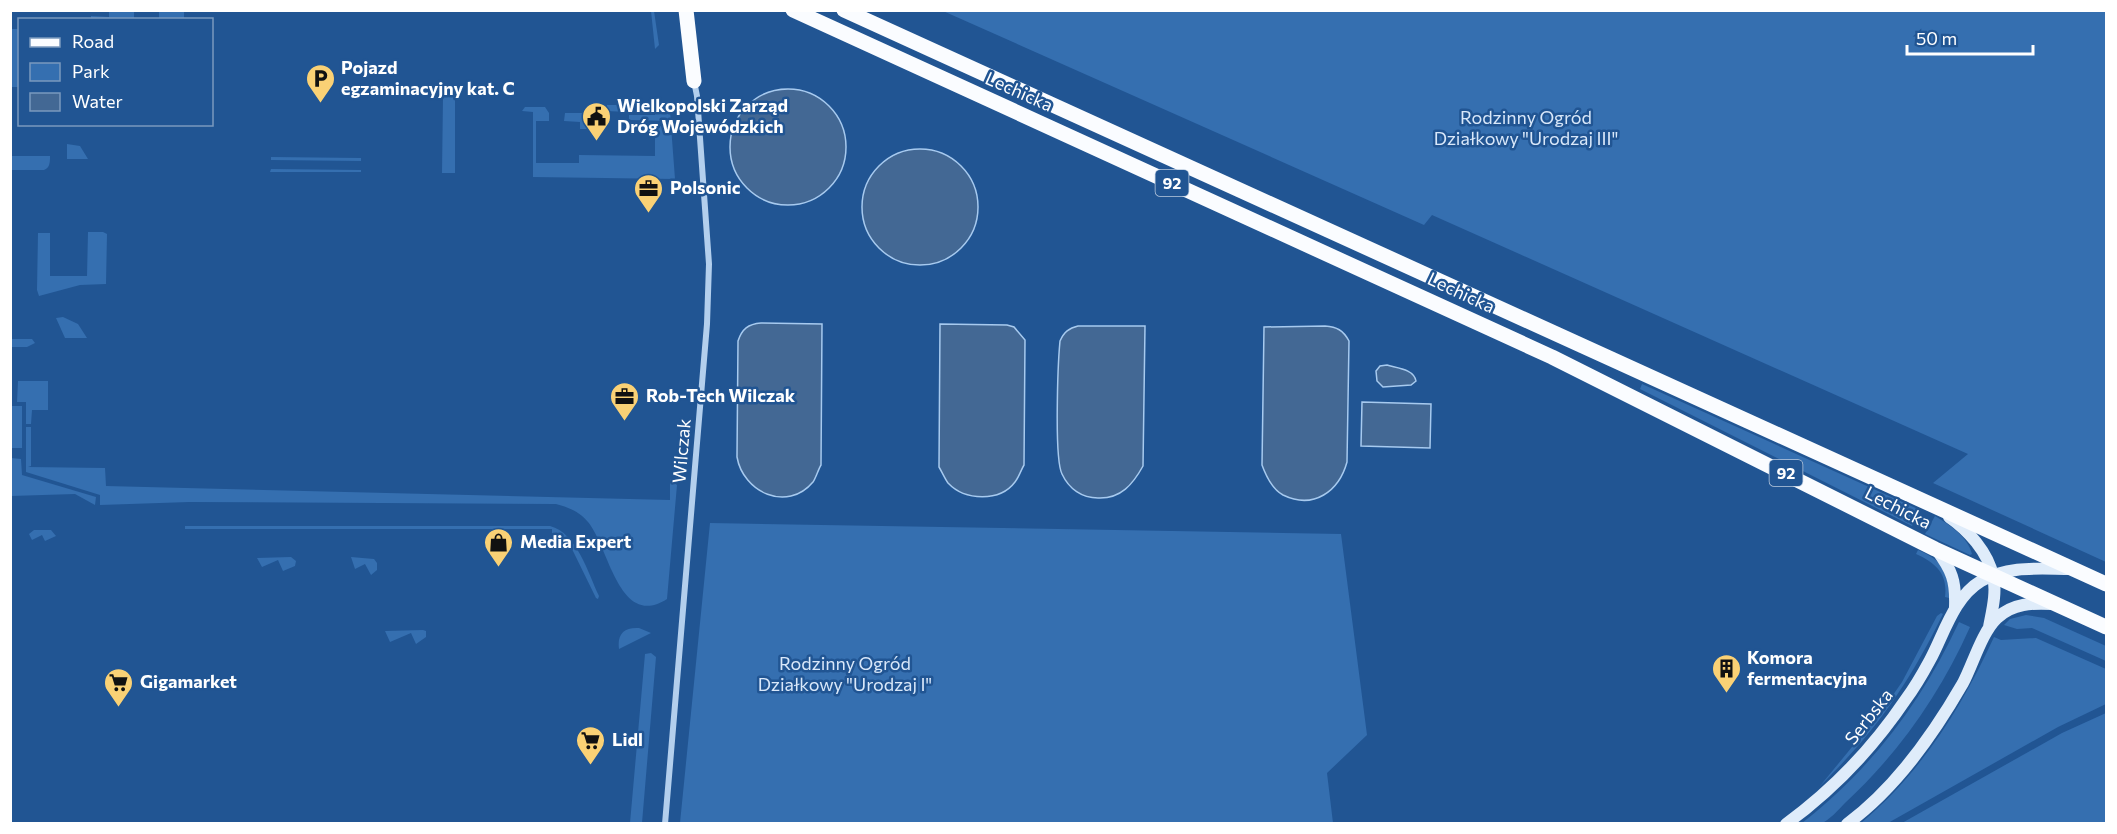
<svg xmlns="http://www.w3.org/2000/svg" width="2117" height="834" viewBox="0 0 2117 834" font-family="Commissioner,sans-serif">
	<rect width="100%" height="100%" fill="#215593"/>
	<!-- green -->
	<path fill="#356fb0" d="M 109,11 L 134,11 L 134,19 L 91,19 L 91,16 L 109,17 Z
		M 159,11 L 184,11 L 184,19 L 159,19 Z
		M 651,11 L 654,11 L 659,45 L 655,49 Z
		M 943,11 L 2106,11 L 2106,562 L 1933,483 L 1968,454 L 1432,215 L 1424,225 Z
		M 11,29 L 19,29 L 19,87 L 11,87 Z
		M 455,89 L 455,173 L 442,173 L 443,97 L 448,91 Z
		M 655,103 L 669,103 L 671,121 L 631,120 L 629,119 L 629,115 L 655,115 Z
		M 607,105 L 629,105 L 629,112 L 606,111 Z
		M 525,107 L 545,107 L 549,113 L 549,121 L 536,121 L 536,163 L 579,163 L 579,155 L 655,156 L 655,130 L 621,129 L 621,126 L 671,126 L 675,179 L 533,177 L 533,112 L 522,111 Z
		M 565,113 L 596,113 L 596,129 L 580,129 L 580,122 L 564,121 Z
		M 67,144 L 80,146 L 88,159 L 67,159 Z
		M 11,156 L 50,156 C 50,162 50,168 44,170 L 11,170 Z
		M 271,157 L 361,158 L 361,161 L 271,160 Z
		M 271,169 L 361,170 L 361,172 L 270,172 Z
		M 88,232 L 103,232 L 107,234 L 106,284 L 80,285 L 39,296 L 37,290 L 38,233 L 50,233 L 50,276 L 87,276 Z
		M 63,317 L 78,324 L 87,338 L 65,338 L 56,318 Z
		M 11,339 L 32,339 L 35,343 L 27,347 L 11,347 Z
		M 18,381 L 48,381 L 48,410 L 32,410 L 31,424 L 26,424 L 26,402 L 17,402 Z
		M 1642,384 L 1920,510 L 1912,526 L 1640,389 Z
		M 10,406 L 22,406 L 22,448 L 11,448 Z
		M 26,427 L 31,427 L 31,466 L 28,467 L 105,468 L 106,486 L 670,500 L 670,479 L 677,485 L 667,599 C 619,630 609,547 588,522 C 580,512 568,507 556,504 L 189,502 L 100,505 L 100,495 L 26,472 Z
		M 11,458 L 21,459 L 22,475 L 96,497 L 95,505 L 75,494 L 11,496 Z
		M 1935,516 C 1950,525 1968,537 1972,554 L 1970,555 L 1925,534 Z
		M 710,523 L 1341,534 L 1367,735 L 1327,773 L 1333,823 L 680,823 Z
		M 185,526 L 550,526 C 577,533 588,573 599,596 L 598,599 L 596,598 L 572,549 L 568,544 L 561,542 L 552,542 L 552,529 L 185,529 Z
		M 34,530 L 51,530 L 56,536 L 45,541 L 42,535 L 32,540 L 29,534 Z
		M 1918,550 C 1943,561 1949,571 1949,598 L 1945,597 C 1948,574 1936,563 1916,554 Z
		M 291,557 L 296,561 L 295,566 L 283,571 L 278,560 L 262,567 L 257,558 Z
		M 351,557 L 374,559 L 377,563 L 377,570 L 371,575 L 365,564 L 355,569 Z
		M 1941,613 L 1943,614 C 1908,685 1877,730 1820,786 L 1884,708 L 1902,682 L 1937,616 Z
		M 2026,615 L 2044,618 L 2106,646 L 2106,661 L 2032,628 L 2017,629 L 2004,625 L 2010,619 Z
		M 1959,622 L 1970,627 C 1940,694 1899,753 1845,803 C 1839,809 1829,821 1820,824 C 1815,825 1807,824 1802,823 C 1871,769 1922,702 1959,622 Z
		M 639,628 L 651,633 L 619,649 C 617,634 624,627 639,628 Z
		M 423,630 L 426,631 L 426,637 L 416,644 L 411,633 L 390,642 L 385,631 Z
		M 1994,637 L 2001,640 L 2036,638 L 2106,669 L 2106,704 L 2058,727 L 1888,823 L 1861,823 C 1921,773 1962,707 1994,637 Z
		M 651,653 L 656,657 L 642,823 L 630,823 L 645,654 Z
		M 2106,713 L 2106,823 L 1902,823 L 2062,733 Z"/>
	<!-- water -->
	<path fill="#436894" stroke="#a7caef" stroke-width="1.5" d="M730 147a58 58 0 1 1 116 0a58 58 0 1 1-116 0Z
		M862 207a58 58 0 1 1 116 0a58 58 0 1 1-116 0Z
		M 761,323 L 822,324 L 821,465 C 818,470 816,478 813,482 C 787,513 743,492 737,457 L 738,341 C 742,329 748,324 761,323 Z
		M 940,324 L 1007,325 L 1014,327 L 1025,340 L 1024,465 C 1021,470 1019,477 1015,482 C 1000,502 965,501 948,483 C 945,479 942,472 939,467 Z
		M 1078,326 L 1145,326 L 1143,466 C 1133,484 1121,499 1098,498 C 1082,498 1069,489 1062,474 C 1054,458 1058,362 1060,341 C 1064,332 1069,328 1078,326 Z
		M 1325,326 C 1337,327 1343,330 1349,341 L 1347,462 C 1339,491 1314,510 1283,495 C 1272,489 1266,476 1262,465 L 1264,327 Z
		M 1387,365 C 1397,368 1414,369 1416,381 L 1411,385 L 1383,387 L 1377,381 L 1376,371 L 1380,366 Z
		M 1362,402 L 1431,404 L 1430,448 L 1361,446 Z"/>
	<g fill="none" stroke-linecap="round" stroke-linejoin="round">
		<!-- street -->
		<path stroke="#b3cfed" stroke-width="6" d="M 665,824 L 707,324 L 709,264 L 697,96 L 694,81"/>
		<!-- secondary -->
		<path stroke="#dfecfa" stroke-width="12" d="M 1949,517 C 1968,530 1988,552 1993,576 C 1997,592 1992,611 1989,627
			M 1936,549 C 1952,570 1956,581 1955,607
			M 1786,824 C 1834,789 1873,748 1906,699 C 1915,687 1923,673 1930,660 C 1944,634 1954,597 1981,581 C 2009,565 2040,569 2071,569
			M 1847,824 C 1896,788 1933,735 1963,683 C 1973,664 1982,632 1997,618 C 2013,603 2032,603 2053,604"/>
		<!-- primary -->
		<path stroke="#fafcff" stroke-width="15" d="M 686,10 L 694,81
			M 793,10 L 1552,357 L 1935,549 L 2106,627
			M 844,10 L 2106,584"/>
	</g>
	<!-- icons -->
	<defs>
		<symbol id="parking-pin" viewBox="-11 -11 22 30"><path d="M0 17L-7.5 6A9.5 9.5 0 1 1 7.5 6Z" fill="#fad175" stroke="#215593"/><path d="M-3.5-5.5H1a3.5 3.5 0 0 1 0 7H-1V5.5H-3.5ZM-1-3.4V-.6H.8a1.4 1.4 0 0 0 0-2.8Z" fill="#111"/></symbol>
		<symbol id="civic-pin" viewBox="-11 -11 22 30"><path d="M0 17L-7.5 6A9.5 9.5 0 1 1 7.5 6Z" fill="#fad175" stroke="#215593"/><path d="M-.6-6.5H3V-4.5H.6V-3L4-1V1h2V6H-6V1h2V-1L-.6-3ZM-1.2 2.5V6h2.4V2.5Z" fill="#111"/></symbol>
		<symbol id="office-pin" viewBox="-11 -11 22 30"><path d="M0 17L-7.5 6A9.5 9.5 0 1 1 7.5 6Z" fill="#fad175" stroke="#215593"/><path d="M-6-3h4V-5.5h4V-3h4V5H-6ZM-1-4.5V-3h2v-1.5ZM-6 0V1H6V0Z" fill="#111"/></symbol>
		<symbol id="shop-pin" viewBox="-11 -11 22 30"><path d="M0 17L-7.5 6A9.5 9.5 0 1 1 7.5 6Z" fill="#fad175" stroke="#215593"/><path d="M-5-2.5h2.3a2.7 3.5 0 0 1 5.4 0H5L5.5 6h-11ZM-1.5-2.5h3a1.5 2.3 0 0 0-3 0Z" fill="#111"/></symbol>
		<symbol id="building-pin" viewBox="-11 -11 22 30"><path d="M0 17L-7.5 6A9.5 9.5 0 1 1 7.5 6Z" fill="#fad175" stroke="#215593"/><path d="M-4-6H4V6H1V3H-1V6H-4ZM-2.5-4.3h1.7v1.8h-1.7ZM.8-4.3h1.7v1.8H.8ZM-2.5-1h1.7V.8h-1.7ZM.8-1h1.7V.8H.8Z" fill="#111"/></symbol>
		<symbol id="supermarket-pin" viewBox="-11 -11 22 30"><path d="M0 17L-7.5 6A9.5 9.5 0 1 1 7.5 6Z" fill="#fad175" stroke="#215593"/><path d="M-6-5.5h2.5l.6 2H6L4.5 2H-2.5L-4.4-4H-6ZM-1.5 3.2a1.3 1.3 0 1 0 .1 0ZM3 3.2a1.3 1.3 0 1 0 .1 0Z" fill="#111"/></symbol>
	</defs>
	<g fill-rule="evenodd">
		<use href="#parking-pin" x="304" y="62" width="33" height="45"/>
		<use href="#civic-pin" x="580" y="100" width="33" height="45"/>
		<use href="#office-pin" x="632" y="172" width="33" height="45"/>
		<use href="#office-pin" x="608" y="380" width="33" height="45"/>
		<use href="#shop-pin" x="482" y="526" width="33" height="45"/>
		<use href="#building-pin" x="1710" y="652" width="33" height="45"/>
		<use href="#supermarket-pin" x="102" y="666" width="33" height="45"/>
		<use href="#supermarket-pin" x="574" y="724" width="33" height="45"/>
	</g>
	<g text-anchor="middle" stroke-width="5" stroke-linejoin="round" paint-order="stroke">
		<!-- shield labels -->
		<g fill="#215593" stroke="#bcccdf" stroke-width="1.5">
			<rect x="1155.5" y="170" width="33" height="26" rx="4.5"/>
			<rect x="1769.5" y="460" width="33" height="26" rx="4.5"/>
		</g>
		<g font-size="16" font-weight="bold" fill="#fff">
			<text x="1172" y="189">92</text>
			<text x="1786" y="479">92</text>
		</g>
		<!-- poi labels -->
		<g font-size="18" font-weight="bold" fill="#fff" stroke="#215593" text-anchor="start">
			<text x="341" y="74">Pojazd<tspan x="341" dy="21">egzaminacyjny kat. C</tspan></text>
			<text x="617" y="112">Wielkopolski Zarząd<tspan x="617" dy="21">Dróg Wojewódzkich</tspan></text>
			<text x="670" y="194">Polsonic</text>
			<text x="646" y="402">Rob-Tech Wilczak</text>
			<text x="520" y="548">Media Expert</text>
			<text x="1747" y="664">Komora<tspan x="1747" dy="21">fermentacyjna</tspan></text>
			<text x="140" y="688">Gigamarket</text>
			<text x="612" y="746">Lidl</text>
		</g>
		<!-- street labels -->
		<g font-size="18" fill="#fff" stroke="#215593">
			<text transform="translate(1019 92) rotate(24)" y="6">Lechicka</text>
			<text transform="translate(1461 293) rotate(25)" y="6">Lechicka</text>
			<text transform="translate(682 451) rotate(-85)" y="6">Wilczak</text>
			<text transform="translate(1898 508) rotate(27)" y="6">Lechicka</text>
			<text transform="translate(1869 717) rotate(-52)" y="6">Serbska</text>
		</g>
		<!-- park labels -->
		<g font-size="18" fill="#d9e8fa" stroke="#215593">
			<text x="1526" y="124">Rodzinny Ogród<tspan x="1526" dy="21">Działkowy "Urodzaj III"</tspan></text>
			<text x="845" y="670">Rodzinny Ogród<tspan x="845" dy="21">Działkowy "Urodzaj I"</tspan></text>
		</g>
	</g>
	<!-- border -->
	<rect width="2117" height="834" fill="none" stroke="#ffffff" stroke-width="24"/>
	<!-- legend -->
	<rect x="18" y="18" width="195" height="108" fill="#215593" stroke="#7a99be" stroke-width="1.5"/>
	<rect x="30" y="38" width="30" height="9" fill="#fafcff" stroke="#7a99be" stroke-width="1.5"/>
	<text x="72" y="48" font-size="18" fill="#ffffff">Road</text>
	<rect x="30" y="63" width="30" height="18" fill="#356fb0" stroke="#7a99be" stroke-width="1.5"/>
	<text x="72" y="78" font-size="18" fill="#ffffff">Park</text>
	<rect x="30" y="93" width="30" height="18" fill="#436894" stroke="#7a99be" stroke-width="1.5"/>
	<text x="72" y="108" font-size="18" fill="#ffffff">Water</text>
	<!-- scale -->
	<path d="M1907 45v9h126v-9" fill="none" stroke="#ffffff" stroke-width="3"/>
	<text x="1916" y="45" font-size="18" fill="#ffffff" stroke="#215593" stroke-width="4.5" paint-order="stroke">50 m</text>
</svg>
